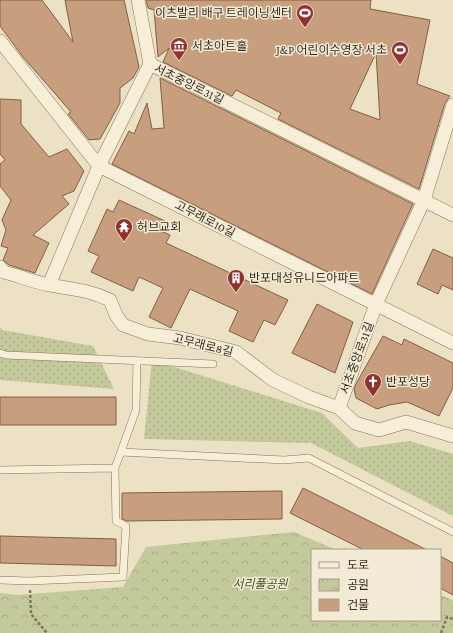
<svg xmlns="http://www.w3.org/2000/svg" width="453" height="633" viewBox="0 0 453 633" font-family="'Crimson Pro','Noto Sans KR',serif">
	<defs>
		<pattern id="grass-dots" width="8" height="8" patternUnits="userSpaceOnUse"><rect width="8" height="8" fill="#c3c99a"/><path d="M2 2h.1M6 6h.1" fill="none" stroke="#a8ad84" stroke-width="1.8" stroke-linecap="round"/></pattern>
		<pattern id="park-crowns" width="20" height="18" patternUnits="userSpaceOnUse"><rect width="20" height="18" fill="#c3c99a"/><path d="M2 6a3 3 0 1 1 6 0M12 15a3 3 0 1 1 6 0" fill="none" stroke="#a8ad84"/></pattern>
	</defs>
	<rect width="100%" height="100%" fill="#ece1c5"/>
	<!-- grass -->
	<path fill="url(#grass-dots)" d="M 0,327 L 2,330 L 93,346 L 114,389 L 0,380 Z
		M 152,360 L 322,413 L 358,448 L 410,441 L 453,454 L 453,516 L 311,443 L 144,439 Z"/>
	<!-- park -->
	<path fill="url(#park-crowns)" d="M 294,532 L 337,550 L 312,550 L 312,620 L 440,620 L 440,595 L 453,600 L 453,633 L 0,633 L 0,593 L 17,595 L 123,587 L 146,547 Z"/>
	<!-- building -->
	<path fill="#c79e7e" stroke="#835e44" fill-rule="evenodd" d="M 0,0 L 42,0 L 73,42 L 65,0 L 124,0 L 139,67 L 133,78 L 120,88 L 120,103 L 100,139 L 89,140 L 68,114 L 71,112 L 23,57 L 0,26 Z
		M 146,0 L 371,0 L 370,9 L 430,20 L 417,84 L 450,96 L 445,103 L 419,189 L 278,119 L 281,113 L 236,90 L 232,96 L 163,62 L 169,48 L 158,57 L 154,10 L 148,8 ZM 376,53 L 380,120 L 350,109 Z
		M 160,78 L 413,204 L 372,294 L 112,164 L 129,131 L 134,134 L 147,103 L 152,129 L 164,128 Z
		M 0,99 L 21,100 L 21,124 L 49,157 L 67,149 L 84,171 L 74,191 L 62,196 L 69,204 L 33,235 L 49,243 L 35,273 L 9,265 L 3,260 L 8,248 L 1,246 L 6,230 L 2,220 L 11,200 L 0,186 L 0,164 L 5,160 L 0,154 Z
		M 119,200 L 165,221 L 161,231 L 170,235 L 166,243 L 288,300 L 275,325 L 264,320 L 253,342 L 229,331 L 238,311 L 190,289 L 171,328 L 149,317 L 163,288 L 139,277 L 133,291 L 91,272 L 99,256 L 88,251 L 107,209 L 113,212 Z
		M 433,249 L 453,258 L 453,290 L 442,285 L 438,294 L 417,284 Z
		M 317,304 L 353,322 L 335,373 L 292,353 Z
		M 383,336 L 402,345 L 404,339 L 453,363 L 453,388 L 439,416 L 407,402 L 389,405 L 377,409 L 356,398 L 354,389 L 357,382 Z
		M 0,397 L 116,397 L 116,425 L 0,425 Z
		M 303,488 L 427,550 L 364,550 L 290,513 Z
		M 282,491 L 282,519 L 127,521 L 122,519 L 122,493 Z
		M 0,536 L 116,539 L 116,566 L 0,563 Z
		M 440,556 L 453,563 L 453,595 L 440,588 Z"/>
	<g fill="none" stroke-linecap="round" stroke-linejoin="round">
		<defs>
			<path id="service" d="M 0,353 L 6,355 L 213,364
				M 121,452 L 284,460 L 309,458 L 453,532
				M 0,470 L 115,468
				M 0,580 L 29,581 L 123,577 L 126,526 L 116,521 L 115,468 L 136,410 L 137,361"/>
			<path id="minor" d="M 138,0 L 150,64
				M 0,41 L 99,166 L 453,343
				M 150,64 L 453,215
				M 0,267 L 4,272 C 19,276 34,282 49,285 C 71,289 90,290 110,300 L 116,315 L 123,325 L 148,334 L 180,338 L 236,352 L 273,380 L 309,397 L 339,408 L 355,423 L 379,430 L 406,422 L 453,436
				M 49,285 L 99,166 L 150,64
				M 339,408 L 376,304 L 424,200 L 453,105"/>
		</defs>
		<!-- service casing -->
		<use href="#service" stroke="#86735c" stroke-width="8"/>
		<!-- minor casing -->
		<use href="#minor" stroke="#86735c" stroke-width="14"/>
		<!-- path -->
		<path stroke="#86735c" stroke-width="2.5" stroke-dasharray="3 2" stroke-linecap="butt" d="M 30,590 L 31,614 L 47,633
			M 441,633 L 447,617 L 453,619"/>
		<!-- service -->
		<use href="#service" stroke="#f7eed8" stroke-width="7"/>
		<!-- minor -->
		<use href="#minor" stroke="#f7eed8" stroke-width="13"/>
	</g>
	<!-- icons -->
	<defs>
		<symbol id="stadium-pin" viewBox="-11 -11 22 30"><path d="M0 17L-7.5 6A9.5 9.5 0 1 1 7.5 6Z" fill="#913130" stroke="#f3ebd5"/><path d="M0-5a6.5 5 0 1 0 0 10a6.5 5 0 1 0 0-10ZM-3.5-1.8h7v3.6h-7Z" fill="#fff"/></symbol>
		<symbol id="museum-pin" viewBox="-11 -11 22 30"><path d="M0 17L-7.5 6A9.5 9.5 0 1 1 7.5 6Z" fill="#913130" stroke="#f3ebd5"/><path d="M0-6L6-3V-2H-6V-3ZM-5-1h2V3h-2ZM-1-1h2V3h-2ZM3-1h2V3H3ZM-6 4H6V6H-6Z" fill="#fff"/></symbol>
		<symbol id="temple-pin" viewBox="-11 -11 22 30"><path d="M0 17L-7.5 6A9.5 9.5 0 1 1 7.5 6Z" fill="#913130" stroke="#f3ebd5"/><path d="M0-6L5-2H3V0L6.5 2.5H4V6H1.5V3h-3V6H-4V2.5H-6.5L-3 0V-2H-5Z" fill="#fff"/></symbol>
		<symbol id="building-pin" viewBox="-11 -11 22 30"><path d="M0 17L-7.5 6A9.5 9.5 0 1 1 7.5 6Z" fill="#913130" stroke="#f3ebd5"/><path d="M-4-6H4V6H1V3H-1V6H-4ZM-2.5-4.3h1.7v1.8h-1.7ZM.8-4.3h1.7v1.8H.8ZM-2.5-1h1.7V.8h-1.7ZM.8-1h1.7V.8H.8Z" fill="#fff"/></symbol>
		<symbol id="church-pin" viewBox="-11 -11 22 30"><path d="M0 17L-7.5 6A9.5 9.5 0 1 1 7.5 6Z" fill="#913130" stroke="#f3ebd5"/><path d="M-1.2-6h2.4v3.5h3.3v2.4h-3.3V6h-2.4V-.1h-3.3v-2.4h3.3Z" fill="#fff"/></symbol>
	</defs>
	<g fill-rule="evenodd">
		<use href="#stadium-pin" x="295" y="3" width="20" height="27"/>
		<use href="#museum-pin" x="169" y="36" width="20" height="27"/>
		<use href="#stadium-pin" x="390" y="40" width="20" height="27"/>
		<use href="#temple-pin" x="114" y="217" width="20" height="27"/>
		<use href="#building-pin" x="226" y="268" width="20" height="27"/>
		<use href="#church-pin" x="363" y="372" width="20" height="27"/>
	</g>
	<g text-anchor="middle" stroke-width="3" stroke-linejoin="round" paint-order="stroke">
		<!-- poi labels -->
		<g font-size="12" fill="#372b1f" stroke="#f3ebd5" text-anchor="start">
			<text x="292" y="17" text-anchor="end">이츠발리 배구 트레이닝센터</text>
			<text x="192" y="50">서초아트홀</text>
			<text x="387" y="54" text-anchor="end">J&amp;P 어린이수영장 서초</text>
			<text x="137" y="231">허브교회</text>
			<text x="249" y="282">반포대성유니드아파트</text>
			<text x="386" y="386">반포성당</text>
		</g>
		<!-- street labels -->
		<g font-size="12" fill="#372b1f" stroke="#f3ebd5">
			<text transform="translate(189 84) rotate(26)" y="4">서초중앙로31길</text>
			<text transform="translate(205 219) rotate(27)" y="4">고무래로10길</text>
			<text transform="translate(203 345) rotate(14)" y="4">고무래로8길</text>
			<text transform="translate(357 358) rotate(-70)" y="4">서초중앙로31길</text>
		</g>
		<!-- park labels -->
		<g font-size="12" font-style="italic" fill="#465227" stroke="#f3ebd5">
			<text x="260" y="588">서리풀공원</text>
		</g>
	</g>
	<!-- legend -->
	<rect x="311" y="549" width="130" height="72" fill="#f3ebd5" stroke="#a89e8c"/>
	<rect x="319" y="562" width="20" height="6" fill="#f7eed8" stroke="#a89e8c"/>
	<text x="347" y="569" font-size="12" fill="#372b1f">도로</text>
	<rect x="319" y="579" width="20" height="12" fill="url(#park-crowns)" stroke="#a89e8c"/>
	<text x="347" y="589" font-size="12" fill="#372b1f">공원</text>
	<rect x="319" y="599" width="20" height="12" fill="#c79e7e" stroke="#a89e8c"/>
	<text x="347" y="609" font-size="12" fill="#372b1f">건물</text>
</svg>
